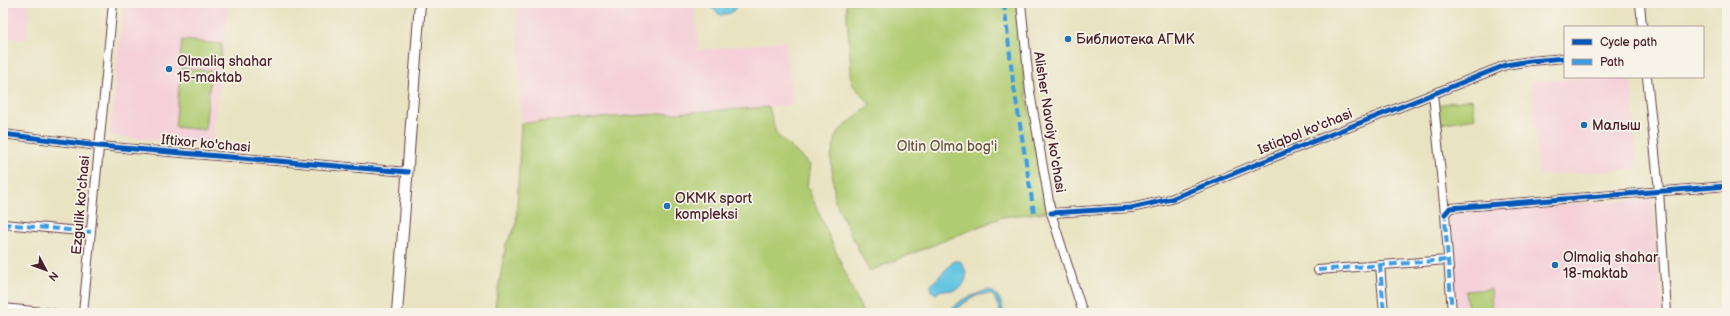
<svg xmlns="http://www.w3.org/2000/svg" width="1730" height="316" viewBox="0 0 1730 316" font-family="'Balsamiq Sans',sans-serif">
	<rect width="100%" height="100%" fill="#f7f3e8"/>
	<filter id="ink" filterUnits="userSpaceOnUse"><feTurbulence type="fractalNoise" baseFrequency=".025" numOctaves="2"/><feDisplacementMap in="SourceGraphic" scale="8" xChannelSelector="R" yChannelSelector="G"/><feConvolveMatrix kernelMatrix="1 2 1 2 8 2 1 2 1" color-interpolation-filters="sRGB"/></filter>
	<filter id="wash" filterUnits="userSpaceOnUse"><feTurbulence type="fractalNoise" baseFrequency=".012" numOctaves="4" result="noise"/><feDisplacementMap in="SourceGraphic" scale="16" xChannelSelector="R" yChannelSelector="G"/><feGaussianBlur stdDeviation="0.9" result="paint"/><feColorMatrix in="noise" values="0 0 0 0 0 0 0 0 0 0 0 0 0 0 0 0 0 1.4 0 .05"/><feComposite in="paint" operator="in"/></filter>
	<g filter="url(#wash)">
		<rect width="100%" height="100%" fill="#e9e3c2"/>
		<!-- built -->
		<path fill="#f5cfd9" d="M 3,3 L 30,3 L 26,40 L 3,37 Z
			M 123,3 L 229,3 L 212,145 L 110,136 Z
			M 517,3 L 695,3 L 698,50 L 786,41 L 792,105 L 521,123 Z
			M 1607,77 L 1631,77 L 1636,169 L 1539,175 L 1531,81 Z
			M 1652,199 L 1663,313 L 1456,313 L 1449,216 L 1453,211 Z"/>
		<!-- green -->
		<path fill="#b0cc72" stroke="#7d764e" d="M 846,3 L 1017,3 L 1024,80 L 1046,212 L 1003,217 L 869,271 L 835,201 L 831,158 L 837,133 L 870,104 L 852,84 Z
			M 182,40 L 222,44 L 220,64 L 180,61 Z
			M 181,68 L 211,71 L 205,130 L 175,127 Z
			M 1472,99 L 1475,118 L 1440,124 L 1437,105 Z
			M 769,107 L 776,134 L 810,165 L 807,186 L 863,313 L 494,313 L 506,244 L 516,226 L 521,123 Z
			M 1491,289 L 1492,313 L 1468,313 L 1466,291 Z"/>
		<!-- water -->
		<path fill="#64c6e2" stroke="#577286" d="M 711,3 L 738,3 L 738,5 L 731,13 L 720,15 L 711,7 Z
			M 954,261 L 960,261 C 974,279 962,294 941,290 L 936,294 L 930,290 L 931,285 Z
			M 987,290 C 999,292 1001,302 1004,313 L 1001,313 L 994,296 C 975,287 957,313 947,313 L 962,300 Z"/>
	</g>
	<g filter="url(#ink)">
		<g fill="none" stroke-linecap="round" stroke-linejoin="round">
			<defs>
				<path id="minor" d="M 1021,3 L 1030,92 L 1051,213 L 1083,313
					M 1640,3 L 1642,27
					M 1647,77 L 1659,191 L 1667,313
					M 1433,94 L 1445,214 L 1452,313
					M 3,134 L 99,146 L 408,172
					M 1051,213 L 1131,208 L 1171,199 L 1289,151 L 1506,65 L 1530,61 L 1565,58
					M 1445,214 L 1450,208 L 1727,186
					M 3,224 L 91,232
					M 1380,265 L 1384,313
					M 1318,270 L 1447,260
					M 3,308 L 53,313
					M 83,313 L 113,3"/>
				<path id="major" d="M 397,313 L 420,3"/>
			</defs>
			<!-- minor casing -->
			<use href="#minor" stroke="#623c42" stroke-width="10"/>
			<!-- major casing -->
			<use href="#major" stroke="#623c42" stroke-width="12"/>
			<!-- minor -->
			<use href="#minor" stroke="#fff" stroke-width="8"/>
			<!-- major -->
			<use href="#major" stroke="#fff" stroke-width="10"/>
			<!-- quiet -->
			<path stroke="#409be1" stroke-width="4" stroke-dasharray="8 4" stroke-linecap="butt" d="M 1004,3 L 1013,81 L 1034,213
				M 1447,212 L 1445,214 L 1445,220 L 1452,313
				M 3,224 L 91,232
				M 1380,265 L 1384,313
				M 1318,270 L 1447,260"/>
			<defs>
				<path id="cycleway" d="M 3,134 L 99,146 L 408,172
					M 1051,213 L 1131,208 L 1171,199 L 1289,151 L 1506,65 L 1530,61 L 1565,58
					M 1445,214 L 1450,208 L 1727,186"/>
			</defs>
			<!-- cycleway casing -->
			<use href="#cycleway" stroke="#f7f3e8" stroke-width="8"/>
			<!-- cycleway -->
			<use href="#cycleway" stroke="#0057b8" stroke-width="5"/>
		</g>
	</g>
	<!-- markers -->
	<g fill="#1f6fb2" stroke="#f7f3e8" stroke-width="1.5">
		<circle cx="1068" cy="39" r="4"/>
		<circle cx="169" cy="69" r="4"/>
		<circle cx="1584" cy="125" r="4"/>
		<circle cx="667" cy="206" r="4"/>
		<circle cx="1555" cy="265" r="4"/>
	</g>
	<g text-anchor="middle" stroke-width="3.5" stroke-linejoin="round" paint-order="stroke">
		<!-- poi labels -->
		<g font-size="14" fill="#4a1f2b" stroke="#f7f3e8" text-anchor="start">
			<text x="1076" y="44">Библиотека АГМК</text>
			<text x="177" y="66">Olmaliq shahar<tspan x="177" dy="16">15-maktab</tspan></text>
			<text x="1592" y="130">Малыш</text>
			<text x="675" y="203">OKMK sport<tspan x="675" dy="16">kompleksi</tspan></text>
			<text x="1563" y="262">Olmaliq shahar<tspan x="1563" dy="16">18-maktab</tspan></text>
		</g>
		<!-- street labels -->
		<g font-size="14" fill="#4a1f2b" stroke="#f7f3e8">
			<text transform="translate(1050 122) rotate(81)" y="5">Alisher Navoiy ko'chasi</text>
			<text transform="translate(1305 131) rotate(-22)" y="5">Istiqbol ko'chasi</text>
			<text transform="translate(206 143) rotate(5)" y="5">Iftixor ko'chasi</text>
			<text transform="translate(80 205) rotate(-85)" y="5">Ezgulik ko'chasi</text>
		</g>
		<!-- park labels -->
		<g font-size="14" fill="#695340" stroke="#f7f3e8">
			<text x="947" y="151">Oltin Olma bog'i</text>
		</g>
	</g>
	<!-- margin -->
	<rect width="1730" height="316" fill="none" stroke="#f7f3e8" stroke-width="16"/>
	<!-- legend -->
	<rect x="1564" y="26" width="140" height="52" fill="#f7f3e8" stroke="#b29e9c"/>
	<rect x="1572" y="39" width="20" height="6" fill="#0057b8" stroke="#b29e9c"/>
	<text x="1600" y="46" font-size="12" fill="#4a1f2b">Cycle path</text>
	<rect x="1572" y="59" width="20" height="6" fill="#409be1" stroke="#b29e9c"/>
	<text x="1600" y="66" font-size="12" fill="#4a1f2b">Path</text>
	<!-- north arrow -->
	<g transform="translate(46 270) rotate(131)" stroke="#f7f3e8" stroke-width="3" paint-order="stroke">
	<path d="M0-3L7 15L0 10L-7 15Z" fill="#4a1f2b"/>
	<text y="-6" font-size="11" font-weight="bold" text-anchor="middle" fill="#4a1f2b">N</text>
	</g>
</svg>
